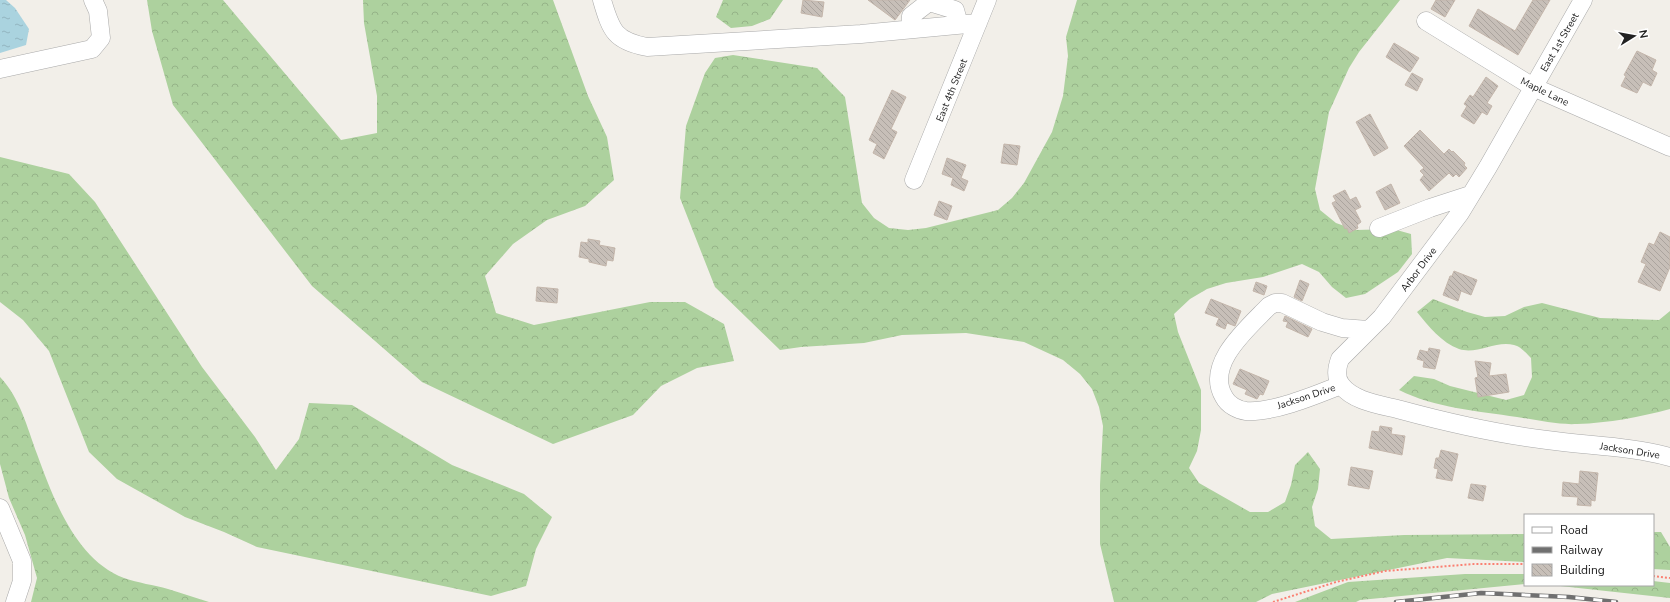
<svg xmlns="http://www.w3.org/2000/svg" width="1670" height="602" viewBox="0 0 1670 602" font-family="'Nunito Sans',sans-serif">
	<defs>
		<pattern id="forest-crowns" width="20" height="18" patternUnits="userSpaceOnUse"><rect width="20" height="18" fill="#add19e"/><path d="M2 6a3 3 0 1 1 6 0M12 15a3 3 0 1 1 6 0" fill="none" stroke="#95b388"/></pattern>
		<pattern id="water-ripples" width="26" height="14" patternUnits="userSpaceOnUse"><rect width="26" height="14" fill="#aad3df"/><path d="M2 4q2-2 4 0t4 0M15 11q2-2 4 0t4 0" fill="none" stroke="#92b5bf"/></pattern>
		<pattern id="building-back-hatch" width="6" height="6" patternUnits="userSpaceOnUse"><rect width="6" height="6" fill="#c7bfb8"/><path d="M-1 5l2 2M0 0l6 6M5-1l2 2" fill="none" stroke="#aba49e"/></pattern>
	</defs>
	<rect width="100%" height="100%" fill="#f2efe9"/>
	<!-- forest -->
	<path fill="url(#forest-crowns)" d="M 147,0 L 223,0 L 341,140 L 377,133 L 377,96 L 364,23 L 363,0 L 553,0 L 588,96 L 607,137 L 614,180 L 585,206 L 547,220 L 513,244 L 485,276 L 496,313 L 534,325 L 650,302 L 685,302 L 724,324 L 734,361 L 697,368 L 661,386 L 633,415 L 553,444 L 422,382 L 312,286 L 173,105 L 152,31 Z
		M 723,0 L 783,0 L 770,19 L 752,26 L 731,28 L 716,17 Z
		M 1077,0 L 1400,0 L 1359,52 L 1349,68 L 1329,112 L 1315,189 L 1320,210 L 1336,223 L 1356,230 L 1393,229 L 1411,234 L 1412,254 L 1398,272 L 1365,294 L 1346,298 L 1332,287 L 1319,272 L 1302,264 L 1263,277 L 1226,283 L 1207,289 L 1190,299 L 1174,314 L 1178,332 L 1201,390 L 1201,430 L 1197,451 L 1189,468 L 1199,483 L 1250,512 L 1268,512 L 1285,502 L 1291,485 L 1295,465 L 1308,452 L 1320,469 L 1318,489 L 1312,507 L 1315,526 L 1331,539 L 1404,535 L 1525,534 L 1525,562 L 1447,558 L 1272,594 L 1256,602 L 1114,602 L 1100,544 L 1100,485 L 1103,426 L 1099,407 L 1092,389 L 1080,374 L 1063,360 L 1024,342 L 966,333 L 902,335 L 864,343 L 801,347 L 780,350 L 715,287 L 680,198 L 686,126 L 705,73 L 715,58 L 733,55 L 817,68 L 845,97 L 862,203 L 874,218 L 889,228 L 908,230 L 926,228 L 998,210 L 1012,198 L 1024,183 L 1052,132 L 1063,96 L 1068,56 L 1066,37 Z
		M 0,157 L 69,174 L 95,202 L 202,367 L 255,437 L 276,470 L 299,439 L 309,403 L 352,405 L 452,465 L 524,494 L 552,517 L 536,549 L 526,586 L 491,596 L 257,547 L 224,532 L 185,517 L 117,479 L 89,452 L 49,351 L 23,320 L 0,302 Z
		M 1433,299 L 1467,312 L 1485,317 L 1505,316 L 1524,307 L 1542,303 L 1600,318 L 1659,320 L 1670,311 L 1670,409 C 1640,417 1609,423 1577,424 C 1557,425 1537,420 1517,417 C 1477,411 1435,408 1399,390 L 1414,376 L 1434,379 L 1450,386 L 1506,400 L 1524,395 L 1532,377 L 1531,358 C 1527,354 1520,346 1514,345 C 1496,340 1477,355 1459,349 C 1442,343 1428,326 1417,312 Z
		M 0,377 C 20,398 27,427 37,454 C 53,498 76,560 124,578 C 138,583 154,585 168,589 C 182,593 195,598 209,602 L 31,602 L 37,578 L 25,535 L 9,498 L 0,464 Z
		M 1653,532 L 1661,532 L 1670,547 L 1670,570 L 1653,569 Z
		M 1465,574 L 1525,574 L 1525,584 L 1360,600 L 1356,602 L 1295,602 L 1348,582 Z
		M 1653,581 L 1670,583 L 1670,598 L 1551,585 L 1653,585 Z"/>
	<!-- water -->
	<path fill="url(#water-ripples)" d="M 0,0 L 6,0 L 15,8 L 29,29 L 26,45 L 0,53 Z"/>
	<!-- building -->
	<path fill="url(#building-back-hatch)" stroke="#c4b6ab" d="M 803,0 L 824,2 L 822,17 L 801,13 Z
		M 868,0 L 910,0 L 895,20 Z
		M 1436,0 L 1455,0 L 1445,17 L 1431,9 Z
		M 1533,0 L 1550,0 L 1518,55 L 1469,26 L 1478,9 L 1515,31 Z
		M 1394,43 L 1419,58 L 1410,72 L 1386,57 Z
		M 1637,51 L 1656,60 L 1652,70 L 1657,73 L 1651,86 L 1643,82 L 1637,93 L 1621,86 L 1626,76 L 1624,75 Z
		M 1412,73 L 1423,79 L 1417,91 L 1405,85 Z
		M 1486,77 L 1498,86 L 1487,103 L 1492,106 L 1487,115 L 1482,112 L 1474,124 L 1461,116 L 1467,106 L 1464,104 L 1470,95 L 1473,97 Z
		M 892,90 L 906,97 L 891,129 L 897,132 L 884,159 L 873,153 L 877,144 L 869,140 Z
		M 1370,114 L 1388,148 L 1374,156 L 1356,122 Z
		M 1420,130 L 1444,154 L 1449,149 L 1452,152 L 1453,151 L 1465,163 L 1464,165 L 1467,168 L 1459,177 L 1456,174 L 1453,177 L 1449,173 L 1429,191 L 1420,180 L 1424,175 L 1420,171 L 1424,168 L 1404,146 Z
		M 1004,144 L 1020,146 L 1017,165 L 1001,163 Z
		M 947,158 L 966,165 L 961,178 L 968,181 L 964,191 L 951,185 L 953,178 L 942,174 Z
		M 1391,184 L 1400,203 L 1385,210 L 1376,192 Z
		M 1345,190 L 1350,200 L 1356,197 L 1361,207 L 1355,210 L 1361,222 L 1357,225 L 1358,228 L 1349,233 L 1347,228 L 1345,229 L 1332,203 L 1336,201 L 1333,196 Z
		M 939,201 L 952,206 L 947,220 L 934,215 Z
		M 1660,232 L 1670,237 L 1670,267 L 1660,291 L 1638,282 L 1646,264 L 1641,262 L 1649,243 L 1654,245 Z
		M 588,239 L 600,241 L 599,245 L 615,248 L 613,261 L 607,260 L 606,266 L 589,262 L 589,259 L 579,257 L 581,242 L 588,243 Z
		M 1454,271 L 1477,280 L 1471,295 L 1461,291 L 1458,301 L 1443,295 L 1450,276 L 1452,276 Z
		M 1300,280 L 1309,284 L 1302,301 L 1294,297 Z
		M 1256,282 L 1267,286 L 1264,295 L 1253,291 Z
		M 537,287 L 558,289 L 557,303 L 536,301 Z
		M 1211,299 L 1241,311 L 1235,326 L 1227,323 L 1225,329 L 1216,325 L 1219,318 L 1205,313 Z
		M 1285,316 L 1312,329 L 1308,337 L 1286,327 L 1288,322 L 1283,321 Z
		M 1429,348 L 1440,350 L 1435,369 L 1423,367 L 1424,361 L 1417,359 L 1420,350 L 1428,352 Z
		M 1475,361 L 1491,363 L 1489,376 L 1506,374 L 1509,392 L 1478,397 L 1475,378 L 1478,377 Z
		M 1240,369 L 1269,381 L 1263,395 L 1260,394 L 1257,399 L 1245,394 L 1247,390 L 1233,384 Z
		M 1380,426 L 1392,428 L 1391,434 L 1405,436 L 1402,455 L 1369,448 L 1372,431 L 1379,432 Z
		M 1441,450 L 1458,454 L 1452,481 L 1436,478 L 1438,469 L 1434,468 L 1436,458 L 1439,458 Z
		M 1351,467 L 1373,471 L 1369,489 L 1348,485 Z
		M 1580,471 L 1598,473 L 1595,501 L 1591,500 L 1591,506 L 1577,505 L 1578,497 L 1562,496 L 1563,482 L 1579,484 Z
		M 1471,484 L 1486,486 L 1483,501 L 1468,498 Z"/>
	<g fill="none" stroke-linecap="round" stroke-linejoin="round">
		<defs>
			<path id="minor" d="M 602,0 C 611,31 615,41 647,47 L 861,34 L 978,23
				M 1583,0 L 1488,167 L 1460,213 L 1382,317 L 1340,359 C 1337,367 1335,377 1341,385 C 1354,402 1382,405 1401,410 C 1449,423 1498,434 1547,440 C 1589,446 1629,446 1670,457
				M 1426,21 L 1533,87 L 1670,147
				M 910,29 L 911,16 L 929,2 L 955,10 L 959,24
				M 0,69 L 92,49 L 101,38 L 98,11 L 93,0
				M 914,180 L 987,0
				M 1379,228 L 1430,208 L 1470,195
				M 1341,385 C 1316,395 1273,413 1246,411 C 1238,410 1228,405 1224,397 C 1204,364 1249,327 1269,306 L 1275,303 L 1282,303 L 1322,322 L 1342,328 L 1368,330
				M 0,508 L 22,561 L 22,581 L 15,602"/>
		</defs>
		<!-- minor casing -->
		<use href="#minor" stroke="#a9a9a9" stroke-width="19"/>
		<!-- path -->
		<path stroke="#fa8072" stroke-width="2" stroke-dasharray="2 2" stroke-linecap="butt" d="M 1653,576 L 1670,578
			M 1273,602 L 1336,582 L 1385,571 L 1474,564 L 1525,564"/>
		<!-- minor -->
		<use href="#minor" stroke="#fff" stroke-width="18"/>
		<defs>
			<path id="rail" d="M 1396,602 L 1481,593 L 1569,597 L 1616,602"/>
		</defs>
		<!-- rail casing -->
		<use href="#rail" stroke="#707070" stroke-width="4.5"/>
		<!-- rail -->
		<use href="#rail" stroke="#fff" stroke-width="3" stroke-dasharray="9" stroke-linecap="butt"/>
	</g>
	<g text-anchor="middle" stroke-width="3" stroke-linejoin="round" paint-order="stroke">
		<!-- street labels -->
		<g font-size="10" fill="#222" stroke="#fff">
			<text transform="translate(1559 42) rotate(-60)" y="4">East 1st Street</text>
			<text transform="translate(951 90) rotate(-68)" y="4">East 4th Street</text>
			<text transform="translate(1545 91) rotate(26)" y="4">Maple Lane</text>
			<text transform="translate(1418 269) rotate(-53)" y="4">Arbor Drive</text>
			<text transform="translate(1306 396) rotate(-18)" y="4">Jackson Drive</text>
			<text transform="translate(1630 450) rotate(9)" y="4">Jackson Drive</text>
		</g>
	</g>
	<!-- legend -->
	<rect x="1524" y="514" width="130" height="72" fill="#ffffff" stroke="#a7a7a7"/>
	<rect x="1532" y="527" width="20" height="6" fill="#ffffff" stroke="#a7a7a7"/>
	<text x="1560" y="534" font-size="12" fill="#222222">Road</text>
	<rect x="1532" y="547" width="20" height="6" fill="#707070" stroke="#a7a7a7"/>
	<text x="1560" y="554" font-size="12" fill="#222222">Railway</text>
	<rect x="1532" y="564" width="20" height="12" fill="url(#building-back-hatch)" stroke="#a7a7a7"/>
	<text x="1560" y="574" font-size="12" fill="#222222">Building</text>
	<!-- north arrow -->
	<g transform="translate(1634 36) rotate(79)" stroke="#ffffff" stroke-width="3" paint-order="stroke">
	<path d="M0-3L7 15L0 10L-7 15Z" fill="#222222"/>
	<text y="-6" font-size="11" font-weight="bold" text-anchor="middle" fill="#222222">N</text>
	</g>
</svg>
